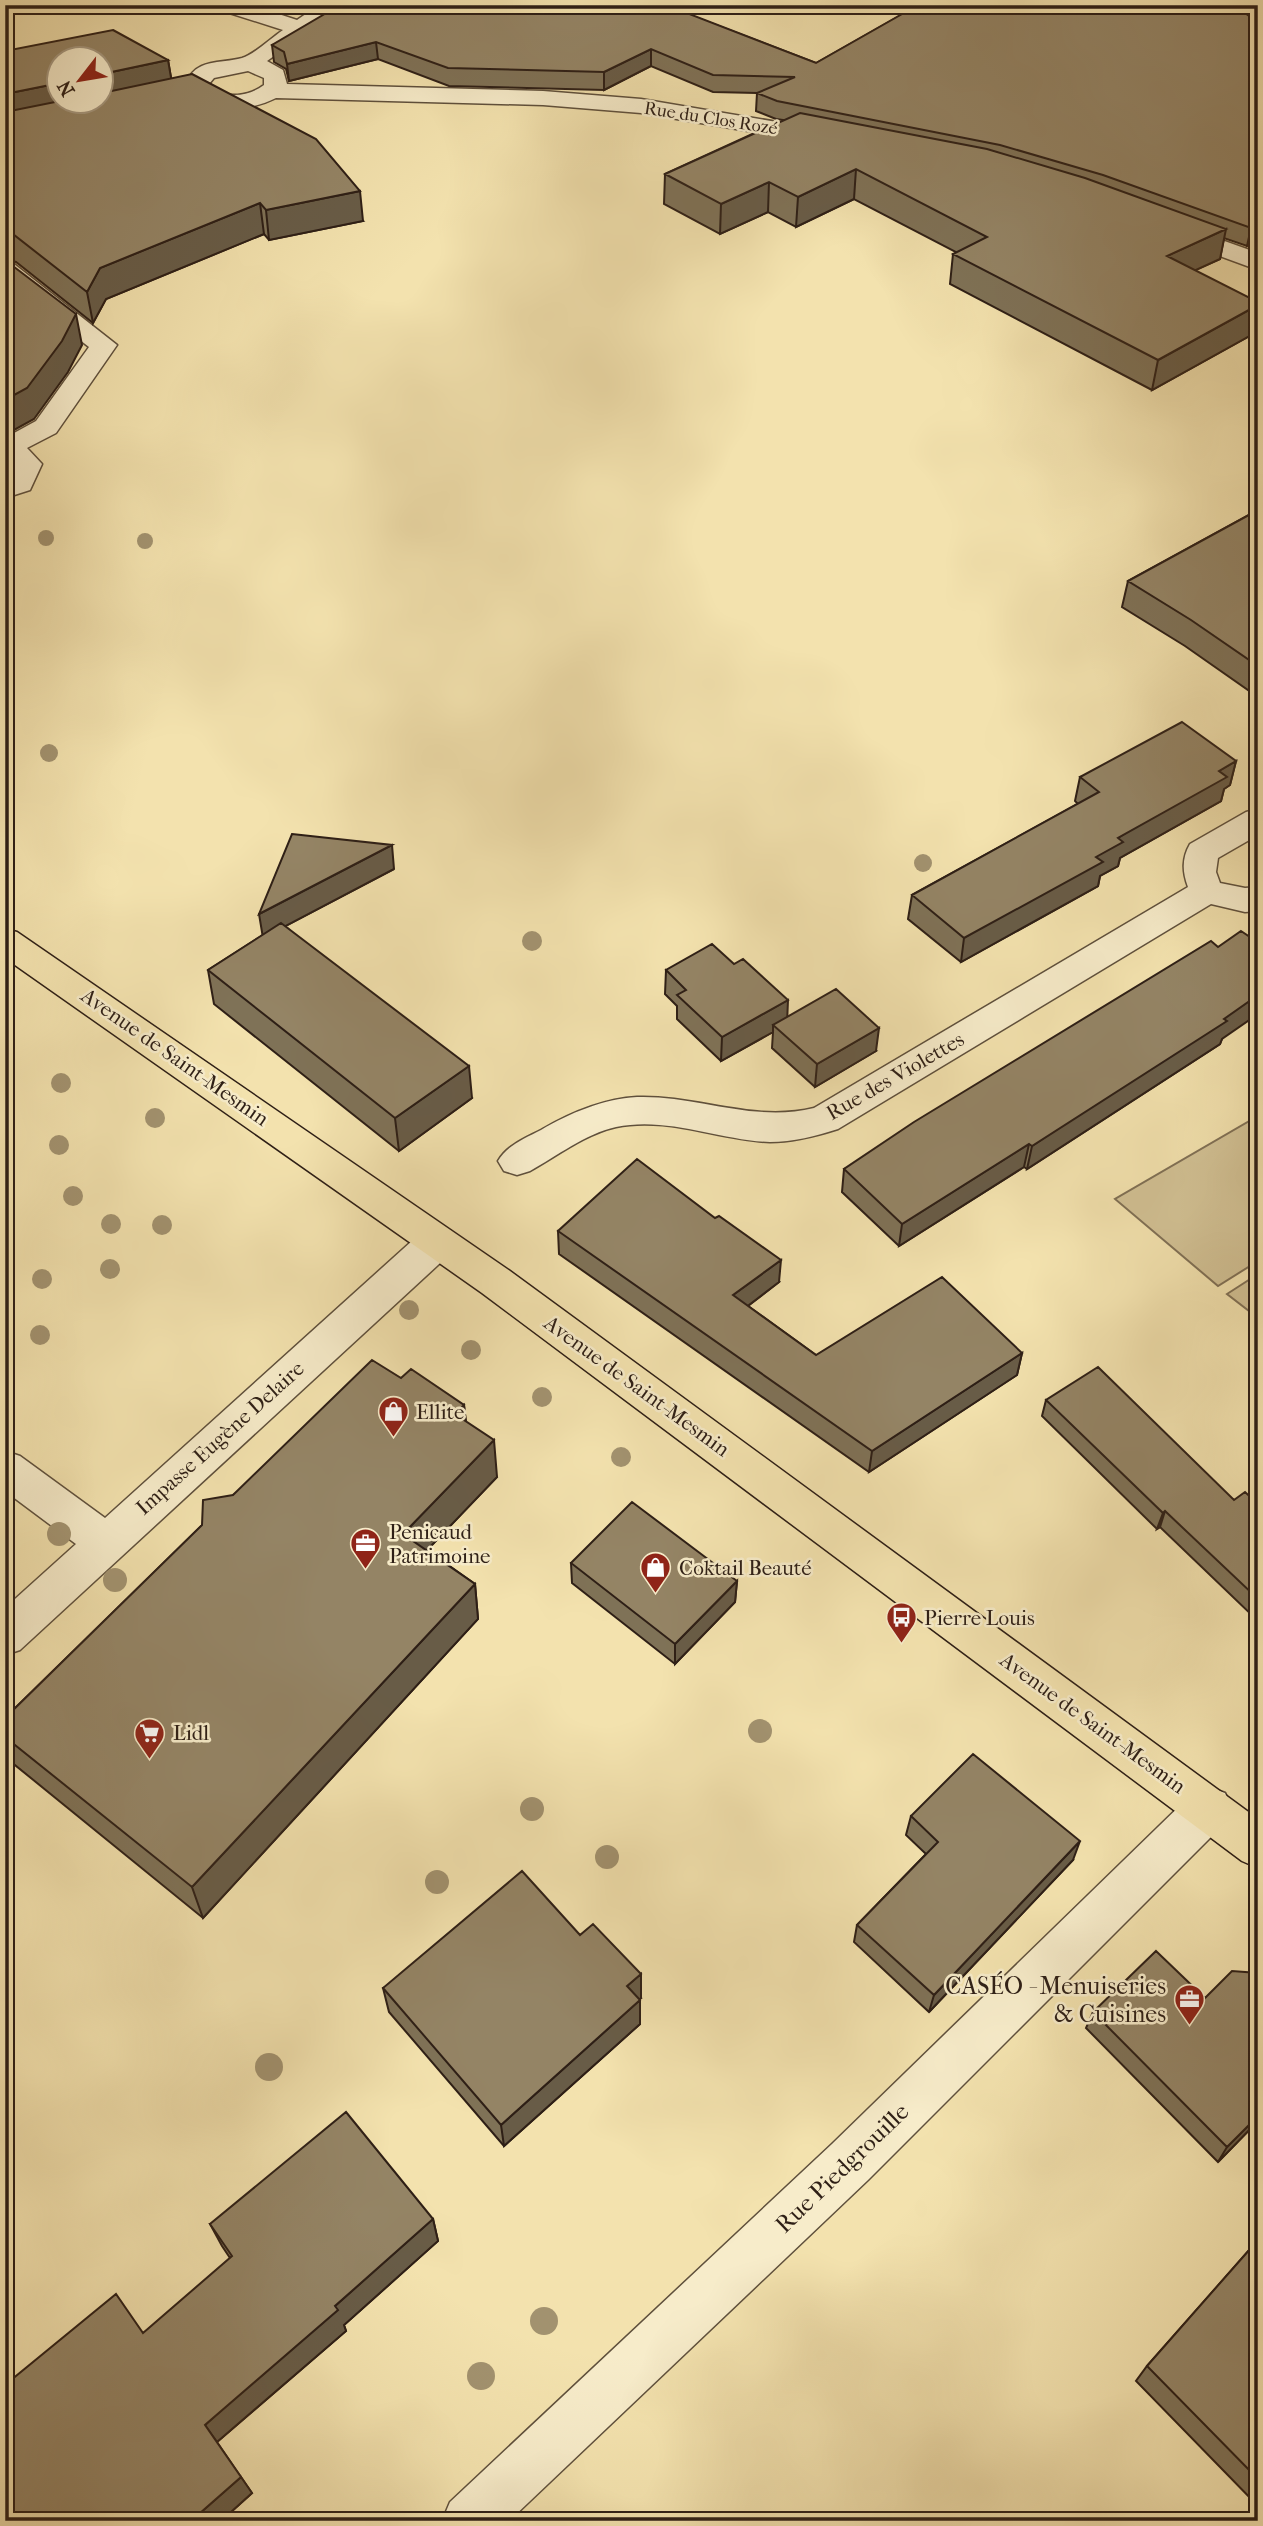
<svg xmlns="http://www.w3.org/2000/svg" width="1263" height="2526" viewBox="0 0 1263 2526" font-family="'IM FELL French Canon',serif">
	<rect width="100%" height="100%" fill="#f3e2ae"/>
	<filter id="stains"><feTurbulence type="fractalNoise" baseFrequency=".00286" numOctaves="4"/><feColorMatrix values="0 0 0 0 .2 0 0 0 0 .09 0 0 0 0 .02 0 0 0 .5 -.17"/></filter>
	<radialGradient id="worn" r=".72"><stop offset=".6" stop-color="#630" stop-opacity="0"/><stop offset="1" stop-color="#630" stop-opacity=".3"/></radialGradient>
	<!-- green -->
	<path fill="#d2c194" stroke="#807055" stroke-width="2" d="M 1258,1116 L 1258,1261 L 1218,1286 L 1115,1199 Z
		M 1258,1274 L 1258,1318 L 1227,1294 Z"/>
	<g fill="none" stroke-linecap="round" stroke-linejoin="round">
		<defs>
			<path id="minor" d="M 217,5 L 251,5 L 297,20 L 319,5 L 345,5 L 267,61 L 283,70 L 287,84 L 543,91 L 641,99 L 819,129 L 827,131 L 831,136 L 827,141 L 819,143 L 641,113 L 543,105 L 276,98 C 248,112 219,111 191,98 L 186,84 C 195,58 220,64 242,58 C 255,54 271,38 283,30 L 220,10 ZM 248,71 L 264,78 L 264,85 C 248,97 228,98 210,89 L 209,84 L 214,78 Z
				M 1174,223 L 1258,253 L 1258,270 L 1165,236 L 1161,231 L 1165,226 Z
				M 5,261 L 14,264 L 117,345 L 56,433 L 27,448 L 42,464 L 30,490 L 5,498 L 5,480 L 13,466 L 5,458 L 5,438 L 36,421 L 89,347 L 5,282 Z
				M 1258,809 L 1258,835 L 1218,858 L 1216,872 L 1220,883 L 1245,888 L 1258,887 L 1258,911 L 1245,912 L 1211,904 L 838,1129 C 816,1136 793,1142 770,1142 C 718,1140 667,1116 616,1127 C 585,1134 557,1156 530,1171 L 517,1175 L 504,1171 L 498,1161 C 507,1145 526,1138 541,1130 C 570,1113 603,1099 637,1097 C 698,1095 753,1123 814,1108 L 1188,887 C 1182,871 1182,858 1190,844 L 1246,812 Z
				M 437,1227 L 451,1231 L 456,1242 L 451,1253 L 20,1650 L 5,1655 L 5,1608 L 76,1544 L 5,1491 L 5,1451 L 20,1456 L 105,1518 L 423,1231 Z
				M 1209,1787 L 1225,1793 L 1232,1808 L 1225,1823 L 868,2180 L 509,2521 L 442,2521 L 450,2502 L 832,2144 L 1193,1793 Z"/>
			<path id="major" d="M 5,929 L 17,932 L 510,1271 L 1258,1819 L 1258,1868 L 1242,1861 L 482,1293 L 5,958 Z"/>
		</defs>
		<!-- minor casing -->
		<use href="#minor" stroke="#5f503c" stroke-width="3"/>
		<!-- major casing -->
		<use href="#major" stroke="#2e1f16" stroke-width="3"/>
		<!-- minor -->
		<use href="#minor" fill="#f7ecca" fill-rule="evenodd"/>
		<!-- major -->
		<use href="#major" fill="#f3e2ae" fill-rule="evenodd"/>
	</g>
	<!-- trees -->
	<g fill="#a2926f">
		<circle cx="46" cy="538" r="8"/>
		<circle cx="145" cy="541" r="8"/>
		<circle cx="49" cy="753" r="9"/>
		<circle cx="923" cy="863" r="9"/>
		<circle cx="532" cy="941" r="10"/>
		<circle cx="61" cy="1083" r="10"/>
		<circle cx="155" cy="1118" r="10"/>
		<circle cx="59" cy="1145" r="10"/>
		<circle cx="73" cy="1196" r="10"/>
		<circle cx="111" cy="1224" r="10"/>
		<circle cx="162" cy="1225" r="10"/>
		<circle cx="110" cy="1269" r="10"/>
		<circle cx="42" cy="1279" r="10"/>
		<circle cx="409" cy="1310" r="10"/>
		<circle cx="40" cy="1335" r="10"/>
		<circle cx="471" cy="1350" r="10"/>
		<circle cx="542" cy="1397" r="10"/>
		<circle cx="621" cy="1457" r="10"/>
		<circle cx="59" cy="1534" r="12"/>
		<circle cx="115" cy="1580" r="12"/>
		<circle cx="760" cy="1731" r="12"/>
		<circle cx="532" cy="1809" r="12"/>
		<circle cx="607" cy="1857" r="12"/>
		<circle cx="437" cy="1882" r="12"/>
		<circle cx="269" cy="2067" r="14"/>
		<circle cx="544" cy="2321" r="14"/>
		<circle cx="481" cy="2376" r="14"/>
	</g>
	<!-- wall -->
	<path fill="#7f7257" stroke="#2e1f16" stroke-width="2" d="M 894,5 L 1234,5 L 1258,241 L 1247,246 L 1224,238 L 1220,259 L 1195,270 L 1253,334 L 1152,390 L 950,284 L 953,254 L 956,252 L 854,199 L 796,227 L 768,212 L 720,234 L 664,204 L 665,174 L 783,120 L 776,119 L 756,111 L 757,93 L 713,92 L 651,66 L 604,90 L 449,86 L 378,59 L 289,81 L 286,69 L 274,62 L 272,45 L 690,15 L 816,63 L 908,11 Z
		M 1240,5 L 1258,5 L 1258,16 Z
		M 5,51 L 168,60 L 171,78 L 363,221 L 269,240 L 264,234 L 106,299 L 93,323 L 16,262 L 5,259 Z
		M 1258,510 L 1258,697 L 1185,646 L 1122,607 L 1128,581 Z
		M 1236,761 L 1230,785 L 1224,789 L 1221,801 L 1120,858 L 1118,866 L 1100,876 L 1098,886 L 961,962 L 908,919 L 912,895 L 1078,804 L 1075,801 L 1080,777 Z
		M 394,869 L 285,926 L 472,1098 L 399,1151 L 214,1004 L 208,970 L 263,935 Z
		M 666,970 L 787,1017 L 876,1051 L 815,1087 L 772,1048 L 773,1032 L 721,1061 L 677,1019 L 677,1006 L 665,994 Z
		M 1222,1039 L 1220,1044 L 1027,1169 L 1024,1167 L 899,1246 L 842,1192 L 844,1169 Z
		M 558,1231 L 779,1282 L 748,1306 L 816,1355 L 1022,1353 L 1017,1375 L 869,1472 L 559,1254 Z
		M 401,1378 L 464,1405 L 466,1422 L 497,1477 L 427,1550 L 475,1584 L 478,1619 L 203,1918 L 10,1761 L 5,1751 L 5,1718 L 233,1495 Z
		M 1046,1400 L 1234,1500 L 1258,1504 L 1258,1621 L 1160,1527 L 1157,1529 L 1042,1416 Z
		M 571,1563 L 737,1581 L 735,1602 L 675,1664 L 572,1583 Z
		M 911,1816 L 1073,1860 L 929,2012 L 854,1942 L 857,1925 L 926,1854 L 906,1835 Z
		M 580,1935 L 641,1998 L 639,1999 L 640,2024 L 504,2146 L 389,2012 L 383,1988 Z
		M 1205,1998 L 1258,2121 L 1218,2162 L 1086,2028 L 1093,2012 Z
		M 433,2219 L 438,2241 L 344,2325 L 346,2331 L 217,2442 L 252,2493 L 221,2521 L 5,2521 L 230,2258 L 222,2246 L 210,2224 Z
		M 1258,2240 L 1258,2506 L 1136,2381 L 1147,2366 Z"/>
	<!-- shaded-wall -->
	<path fill="#685c47" stroke="#2e1f16" stroke-width="2" d="M 675,5 L 708,5 L 670,25 L 671,7 Z
		M 376,42 L 378,59 L 289,81 L 287,64 Z
		M 651,49 L 651,66 L 604,90 L 604,72 Z
		M 168,60 L 173,89 L 5,125 L 5,94 L 60,83 L 60,102 L 102,102 L 102,74 Z
		M 856,169 L 854,199 L 796,227 L 798,197 Z
		M 769,182 L 768,212 L 720,234 L 721,204 Z
		M 360,191 L 363,221 L 269,240 L 266,210 Z
		M 260,203 L 264,234 L 106,299 L 93,323 L 87,292 L 100,268 Z
		M 1258,225 L 1258,241 L 1247,246 L 1251,228 Z
		M 1226,229 L 1220,259 L 1161,286 L 1167,256 Z
		M 1258,305 L 1258,315 L 1253,334 L 1152,390 L 1158,360 Z
		M 76,314 L 82,345 L 68,372 L 34,419 L 5,435 L 5,400 Z
		M 1236,761 L 1230,785 L 1224,789 L 1221,801 L 1120,858 L 1118,866 L 1100,876 L 1098,886 L 961,962 L 964,938 L 1096,857 L 1118,838 L 1219,771 Z
		M 392,845 L 394,869 L 263,938 L 259,914 Z
		M 1258,995 L 1258,1014 L 1222,1039 L 1220,1044 L 1027,1169 L 1032,1146 Z
		M 788,1000 L 787,1024 L 773,1025 L 773,1032 L 721,1061 L 722,1037 Z
		M 879,1028 L 876,1051 L 815,1087 L 817,1064 Z
		M 469,1066 L 472,1098 L 399,1151 L 395,1118 Z
		M 1029,1144 L 1024,1167 L 899,1246 L 902,1224 Z
		M 781,1260 L 779,1282 L 732,1318 L 733,1295 Z
		M 1022,1353 L 1017,1375 L 869,1472 L 872,1451 Z
		M 464,1405 L 468,1442 L 455,1414 Z
		M 494,1440 L 497,1477 L 409,1569 L 403,1534 Z
		M 1165,1511 L 1160,1527 L 1157,1529 L 1163,1513 Z
		M 737,1581 L 735,1602 L 675,1664 L 675,1644 Z
		M 475,1584 L 478,1619 L 203,1918 L 192,1887 Z
		M 1080,1841 L 1073,1860 L 929,2012 L 934,1995 Z
		M 641,1974 L 641,1998 L 627,2010 L 627,1986 Z
		M 640,2000 L 640,2024 L 504,2146 L 501,2125 Z
		M 1258,2116 L 1258,2121 L 1218,2162 L 1227,2147 Z
		M 433,2219 L 438,2241 L 344,2325 L 346,2331 L 217,2442 L 205,2425 L 335,2306 Z
		M 241,2477 L 252,2493 L 221,2521 L 191,2521 Z"/>
	<!-- building -->
	<path fill="#948465" stroke="#2e1f16" stroke-width="2" d="M 340,5 L 675,5 L 671,7 L 816,63 L 918,5 L 1234,5 L 1252,18 L 1258,19 L 1258,225 L 1251,228 L 1103,175 L 1000,145 L 777,101 L 757,93 L 795,77 L 713,75 L 651,49 L 604,72 L 448,68 L 376,42 L 287,64 L 284,52 L 272,45 Z
		M 113,30 L 168,60 L 102,74 L 102,60 L 60,60 L 60,83 L 5,94 L 5,51 Z
		M 192,74 L 316,139 L 360,191 L 266,210 L 260,203 L 100,268 L 87,292 L 9,231 L 5,230 L 5,112 L 60,101 L 102,102 L 102,93 Z
		M 800,113 L 987,149 L 1085,178 L 1226,229 L 1167,256 L 1258,302 L 1258,305 L 1158,360 L 953,254 L 987,237 L 856,169 L 798,197 L 769,182 L 721,204 L 665,174 Z
		M 5,260 L 76,314 L 62,341 L 27,388 L 5,400 Z
		M 1258,510 L 1258,666 L 1191,620 L 1128,581 Z
		M 1182,722 L 1236,761 L 1219,771 L 1227,777 L 1118,838 L 1123,842 L 1096,857 L 1103,862 L 964,938 L 912,895 L 1099,792 L 1080,777 Z
		M 292,834 L 392,845 L 259,914 Z
		M 281,923 L 469,1066 L 395,1118 L 208,970 Z
		M 1241,931 L 1256,941 L 1258,940 L 1258,995 L 1224,1019 L 1227,1021 L 1032,1146 L 1029,1144 L 902,1224 L 844,1169 L 914,1122 L 1211,941 L 1218,947 Z
		M 712,944 L 734,964 L 743,959 L 788,1000 L 722,1037 L 677,995 L 686,990 L 666,970 Z
		M 836,989 L 879,1028 L 817,1064 L 773,1025 Z
		M 637,1159 L 715,1218 L 719,1216 L 781,1260 L 733,1295 L 816,1355 L 942,1277 L 1022,1353 L 872,1451 L 558,1231 Z
		M 372,1360 L 401,1378 L 411,1369 L 464,1405 L 455,1414 L 494,1440 L 403,1534 L 475,1584 L 192,1887 L 5,1737 L 5,1718 L 202,1525 L 203,1500 L 233,1495 Z
		M 1098,1367 L 1234,1500 L 1245,1492 L 1258,1504 L 1258,1599 L 1165,1511 L 1163,1513 L 1046,1400 Z
		M 632,1502 L 737,1581 L 675,1644 L 571,1563 Z
		M 973,1754 L 1080,1841 L 934,1995 L 857,1925 L 938,1842 L 911,1816 Z
		M 522,1871 L 580,1935 L 593,1924 L 641,1974 L 627,1986 L 640,2000 L 501,2125 L 383,1988 Z
		M 1156,1951 L 1205,1998 L 1232,1971 L 1258,1973 L 1258,2116 L 1227,2147 L 1093,2012 Z
		M 346,2112 L 433,2219 L 335,2306 L 338,2310 L 205,2425 L 241,2477 L 191,2521 L 5,2521 L 5,2385 L 116,2294 L 143,2333 L 232,2256 L 210,2224 Z
		M 1258,2240 L 1258,2479 L 1147,2366 Z"/>
	<!-- icons -->
	<defs>
		<symbol id="shop-pin" viewBox="-11 -11 22 30"><path d="M0 17L-7.5 6A9.5 9.5 0 1 1 7.5 6Z" fill="#8f2418" stroke="#f7ecca"/><path d="M-5-2.5h2.3a2.7 3.5 0 0 1 5.4 0H5L5.5 6h-11ZM-1.5-2.5h3a1.5 2.3 0 0 0-3 0Z" fill="#fff"/></symbol>
		<symbol id="office-pin" viewBox="-11 -11 22 30"><path d="M0 17L-7.5 6A9.5 9.5 0 1 1 7.5 6Z" fill="#8f2418" stroke="#f7ecca"/><path d="M-6-3h4V-5.5h4V-3h4V5H-6ZM-1-4.5V-3h2v-1.5ZM-6 0V1H6V0Z" fill="#fff"/></symbol>
		<symbol id="bus-pin" viewBox="-11 -11 22 30"><path d="M0 17L-7.5 6A9.5 9.5 0 1 1 7.5 6Z" fill="#8f2418" stroke="#f7ecca"/><path d="M-5-6H5V4H4V6H2V4H-2V6H-4V4H-5ZM-3.5-4V0h7V-4ZM-3.5 1.2v1.5H-2V1.2ZM2 1.2v1.5H3.5V1.2Z" fill="#fff"/></symbol>
		<symbol id="supermarket-pin" viewBox="-11 -11 22 30"><path d="M0 17L-7.5 6A9.5 9.5 0 1 1 7.5 6Z" fill="#8f2418" stroke="#f7ecca"/><path d="M-6-5.5h2.5l.6 2H6L4.5 2H-2.5L-4.4-4H-6ZM-1.5 3.2a1.3 1.3 0 1 0 .1 0ZM3 3.2a1.3 1.3 0 1 0 .1 0Z" fill="#fff"/></symbol>
	</defs>
	<g fill-rule="evenodd">
		<use href="#shop-pin" x="376" y="1394" width="35" height="47"/>
		<use href="#office-pin" x="348" y="1526" width="35" height="47"/>
		<use href="#shop-pin" x="638" y="1550" width="35" height="47"/>
		<use href="#bus-pin" x="884" y="1600" width="35" height="47"/>
		<use href="#supermarket-pin" x="132" y="1716" width="35" height="47"/>
		<use href="#office-pin" x="1172" y="1982" width="35" height="47"/>
	</g>
	<g text-anchor="middle" stroke-width="5" stroke-linejoin="round" paint-order="stroke">
		<!-- far-street labels -->
		<g font-size="18" fill="#2e1f16" stroke="#f7ecca">
			<text transform="translate(711 118) rotate(9)" y="6">Rue du Clos Rozé</text>
		</g>
		<!-- street labels -->
		<g font-size="21" fill="#2e1f16" stroke="#f7ecca">
			<text transform="translate(175 1057) rotate(35)" y="7">Avenue de Saint-Mesmin</text>
			<text transform="translate(895 1076) rotate(-30)" y="7">Rue des Violettes</text>
			<text transform="translate(637 1386) rotate(36)" y="7">Avenue de Saint-Mesmin</text>
			<text transform="translate(220 1438) rotate(-42)" y="7">Impasse Eugène Delaire</text>
			<text transform="translate(1093 1723) rotate(36)" y="7">Avenue de Saint-Mesmin</text>
		</g>
		<!-- poi labels -->
		<g font-size="21" fill="#2e1f16" stroke="#f7ecca" text-anchor="start">
			<text x="416" y="1419">Ellite</text>
			<text x="389" y="1539">Penicaud<tspan x="389" dy="24">Patrimoine</tspan></text>
			<text x="679" y="1575">Coktail Beauté</text>
			<text x="924" y="1625">Pierre Louis</text>
			<text x="173" y="1740">Lidl</text>
		</g>
		<!-- near-poi labels -->
		<g font-size="24" fill="#2e1f16" stroke="#f7ecca" text-anchor="end">
			<text x="1166" y="1994">CASÉO - Menuiseries<tspan x="1166" dy="28">&amp; Cuisines</tspan></text>
		</g>
		<!-- near-street labels -->
		<g font-size="24" fill="#2e1f16" stroke="#f7ecca">
			<text transform="translate(842 2168) rotate(-44)" y="8">Rue Piedgrouille</text>
		</g>
	</g>
	<!-- margin -->
	<rect width="1263" height="2526" fill="none" stroke="#f3e2ae" stroke-width="28"/>
	<rect x="7" y="7" width="1249" height="2512" fill="none" stroke="#2e1f16" stroke-width="3.5"/>
	<rect x="14" y="14" width="1235" height="2498" fill="none" stroke="#2e1f16" stroke-width="2"/>
	<!-- north arrow -->
	<g transform="translate(80 80) rotate(239)"><circle r="33" fill="#f7ecca" stroke="#a79a82" stroke-width="2"/>
	<path d="M0-5L12 26L0 18L-12 26Z" fill="#8f2418"/>
	<text y="-10" font-size="19" font-weight="bold" text-anchor="middle" fill="#2e1f16">N</text>
	</g>
	<rect width="100%" height="100%" filter="url(#stains)"/>
	<rect width="100%" height="100%" fill="url(#worn)"/>
</svg>
